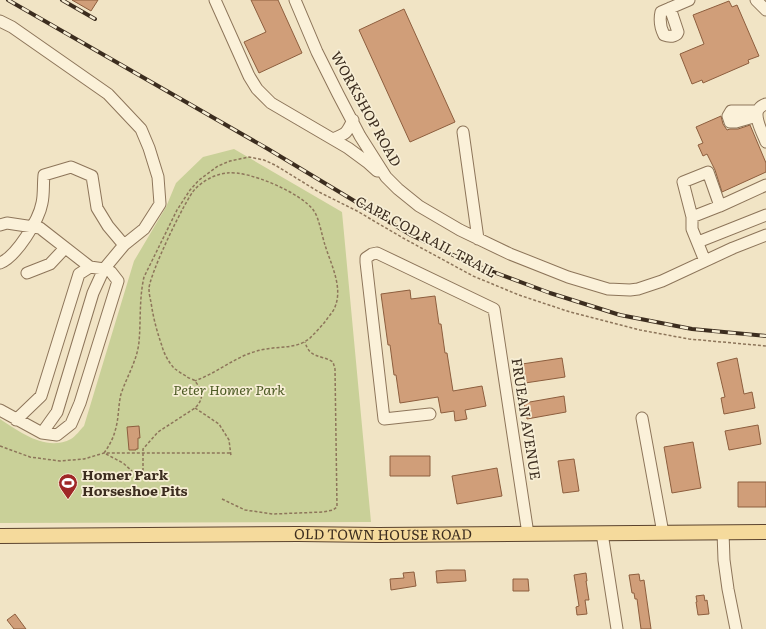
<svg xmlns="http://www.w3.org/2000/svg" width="766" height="629" viewBox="0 0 766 629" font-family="Literata,serif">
	<rect width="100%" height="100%" fill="#f1e4c5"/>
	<!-- green -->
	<path fill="#c9d098" d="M 234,149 L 342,212 L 371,522 L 0,523 L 0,419 C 20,432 46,452 71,439 C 76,436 80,430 84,426 L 134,261 L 166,207 L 176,183 L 203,157 Z"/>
	<!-- building -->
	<path fill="#d09e79" stroke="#8d5e3e" d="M 72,0 L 98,0 L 91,11 Z
		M 251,0 L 278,0 L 302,53 L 259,73 L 244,42 L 266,32 Z
		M 729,1 L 732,7 L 737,5 L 759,56 L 748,60 L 749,63 L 703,83 L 702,80 L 692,84 L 680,54 L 704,44 L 693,15 Z
		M 404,9 L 455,122 L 410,142 L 359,30 Z
		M 721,116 L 723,124 L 727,130 L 730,129 L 738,129 L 750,125 L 766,163 L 766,172 L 722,192 L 715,170 L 707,154 L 703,156 L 698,145 L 703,143 L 696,127 Z
		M 410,290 L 411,299 L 435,296 L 439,324 L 441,324 L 445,353 L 447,353 L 453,391 L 482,386 L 486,406 L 465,410 L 467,419 L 455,421 L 454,411 L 441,413 L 438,397 L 400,403 L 396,375 L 394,375 L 390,345 L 388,345 L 381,294 Z
		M 562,358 L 565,377 L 525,383 L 522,364 Z
		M 737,358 L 744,394 L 752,392 L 755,408 L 724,414 L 721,398 L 725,397 L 717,363 Z
		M 564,396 L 566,412 L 527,419 L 524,403 Z
		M 758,425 L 761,444 L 729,450 L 725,431 Z
		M 139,426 L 140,438 L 138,438 L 138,449 L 136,449 L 136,450 L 129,450 L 127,427 Z
		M 693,442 L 701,488 L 672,493 L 664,447 Z
		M 390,456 L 430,456 L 430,476 L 390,476 Z
		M 574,459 L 579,491 L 563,493 L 558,461 Z
		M 497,468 L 502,496 L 457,504 L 452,476 Z
		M 738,482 L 766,482 L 766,507 L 738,507 Z
		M 447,570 L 465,570 L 466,581 L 437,583 L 436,571 Z
		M 414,572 L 416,586 L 391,590 L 390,579 L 404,578 L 403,573 Z
		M 586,573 L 587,581 L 586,581 L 589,600 L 585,600 L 587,614 L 577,615 L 576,607 L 579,606 L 574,575 Z
		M 639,574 L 640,581 L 644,580 L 651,629 L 641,629 L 637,599 L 635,599 L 634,593 L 632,593 L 629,575 Z
		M 513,579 L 528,579 L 529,591 L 513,591 Z
		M 704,595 L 705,601 L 707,600 L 709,614 L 698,615 L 696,602 L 697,602 L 696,596 Z
		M 15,614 L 26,629 L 14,629 L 7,620 Z"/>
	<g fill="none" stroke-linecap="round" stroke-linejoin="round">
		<defs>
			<path id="minor" d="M 215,0 L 249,76 L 257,89 L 271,103 L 348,148 L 367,162 L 377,171
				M 295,0 L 317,52 L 338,94 L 360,136 L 386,177 L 398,189 L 419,206 L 460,230 L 510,254 L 568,277 L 608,289 L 630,290 L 638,289 L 662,281 L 733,248 L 766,235
				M 756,0 L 766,10
				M 670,8 L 678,32 L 677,34 C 673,37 669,37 664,35 C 660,27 659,21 661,12 L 689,0
				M 0,21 L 12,27 L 108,94 L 141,129 L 149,148 L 158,177 L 160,204 L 144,229 L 124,245 L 104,269 L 93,293 L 57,412 L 42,433
				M 766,104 C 763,105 760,107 758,110 C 754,118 763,134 766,142
				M 757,116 L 736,122 L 730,122 L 728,116 L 731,111 L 757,111
				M 463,132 L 478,239
				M 333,139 C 347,133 346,134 353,120
				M 692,217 L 683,182 L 708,172 L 720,206
				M 0,225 L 7,223 L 40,228 L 90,267
				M 698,242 L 766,215
				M 705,261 L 692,229 L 692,217 L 720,206 L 766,185
				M 0,263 C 16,257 39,220 42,203 C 44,195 43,184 44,175 L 71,167 L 92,176 L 97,208 L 108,226 L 124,245
				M 27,273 L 50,264 L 65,248
				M 0,410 L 42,433 L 57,435 L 71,424 L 80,403 L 118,281 L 111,272 L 104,269 L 90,267 L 79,274 L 41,396 L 16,420
				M 430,414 L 384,419 L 366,262 L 366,258 L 372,254 L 377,253 L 494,309 L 528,534
				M 642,418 L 663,533
				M 723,532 L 724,560 L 728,589 L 736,629
				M 602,533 L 617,629"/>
			<g id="major">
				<path id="s1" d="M 0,536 L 298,534 L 378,535 L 766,532"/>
			</g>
		</defs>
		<!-- minor casing -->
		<use href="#minor" stroke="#8d755a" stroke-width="13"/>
		<!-- major casing -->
		<use href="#major" stroke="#5b432e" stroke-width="16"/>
		<!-- path -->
		<path stroke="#8d755a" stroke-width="1.5" stroke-dasharray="3 2" stroke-linecap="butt" d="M 195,408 L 219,424 L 229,440 L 231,456
			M 0,446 L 30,457 L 60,461 L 84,459 L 104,453 L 230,453
			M 104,453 C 109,446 113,439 115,431 C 119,419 118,406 121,394 C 127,376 137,361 139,342 C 141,320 139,299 144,277 L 177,210 L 190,190 L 199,180 L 218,166 L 230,161 L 249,157 L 264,160 L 275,165 L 319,192 L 357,211 L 403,238 L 473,276 L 519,295 L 570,312 L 640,330 L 689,339 L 766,346
			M 106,454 L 123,463 L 132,471
			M 143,471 L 143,449 L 158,432 L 195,408 C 202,401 204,394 198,385 C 197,384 196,382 194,380 C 192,379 188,378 186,376 C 182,374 178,371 175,369 C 169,363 164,354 162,346 C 157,332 153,317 151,302 C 150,298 149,293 149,289 C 149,275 185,200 195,189 C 203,181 215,174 227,173 C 248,170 302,193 314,211 C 319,218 322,236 325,245 C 331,265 345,290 333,311 C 331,314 329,316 327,319 C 322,326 316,332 310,338 C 297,349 281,346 266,349 C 241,353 226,367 204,377 C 201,379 198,379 195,381
			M 222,499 L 245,510 L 273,514 L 323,512 L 333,510 L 337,507 L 335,369 L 333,362 C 320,354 310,359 305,342"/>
		<!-- minor -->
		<use href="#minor" stroke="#fbf1d9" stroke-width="11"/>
		<!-- major -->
		<use href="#major" stroke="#f5da9c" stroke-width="14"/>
		<defs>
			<path id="rail" d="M 8,0 L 268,149 L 411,235 L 472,264 L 550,293 L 620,315 L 692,329 L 766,336
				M 62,0 L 95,19"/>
		</defs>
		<!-- rail casing -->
		<use href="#rail" stroke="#3c2d1f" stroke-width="4"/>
		<!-- rail -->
		<use href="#rail" stroke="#f7eed5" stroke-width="2.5" stroke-dasharray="8" stroke-linecap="butt"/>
	</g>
	<!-- icons -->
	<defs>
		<symbol id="stadium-pin" viewBox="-11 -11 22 30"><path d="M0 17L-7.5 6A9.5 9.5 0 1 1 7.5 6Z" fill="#9f2727" stroke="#f7eed5"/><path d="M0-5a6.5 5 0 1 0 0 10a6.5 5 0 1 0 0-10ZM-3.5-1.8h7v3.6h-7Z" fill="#fff"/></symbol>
	</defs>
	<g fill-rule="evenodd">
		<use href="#stadium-pin" x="57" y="472" width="22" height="30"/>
	</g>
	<g text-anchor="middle" stroke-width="3.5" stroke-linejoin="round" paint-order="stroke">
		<!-- street labels -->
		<g font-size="14" fill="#3c2d1f" stroke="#f7eed5">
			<text transform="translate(366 109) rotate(61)" y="5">WORKSHOP ROAD</text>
			<text transform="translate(426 237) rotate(28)" y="5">CAPE COD RAIL TRAIL</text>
			<text transform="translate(526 419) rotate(81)" y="5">FRUEAN AVENUE</text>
			<text dy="5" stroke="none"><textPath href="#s1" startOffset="383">OLD TOWN HOUSE ROAD</textPath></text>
		</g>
		<!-- park labels -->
		<g font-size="14" font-style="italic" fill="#4c5a24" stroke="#f7eed5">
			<text x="229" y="395">Peter Homer Park</text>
		</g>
		<!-- poi labels -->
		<g font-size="14" font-weight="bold" fill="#3c2d1f" stroke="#f7eed5" text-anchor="start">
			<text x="82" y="480">Homer Park<tspan x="82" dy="16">Horseshoe Pits</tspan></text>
		</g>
	</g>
</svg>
